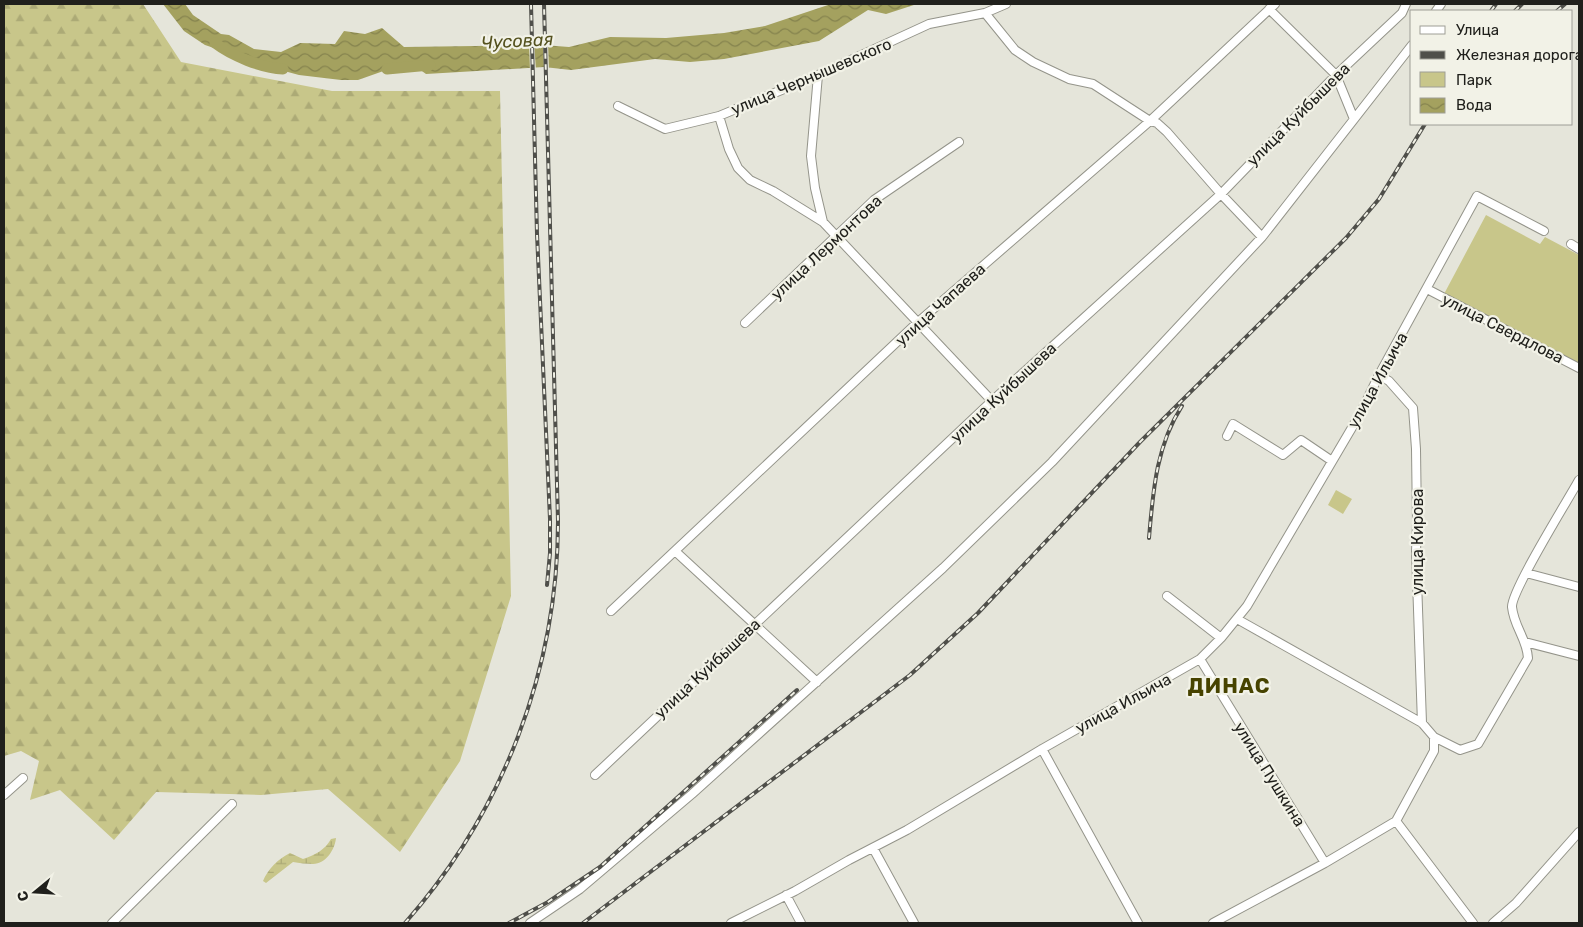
<svg xmlns="http://www.w3.org/2000/svg" width="1583" height="927" viewBox="0 0 1583 927" font-family="Rubik,sans-serif">
	<defs>
		<pattern id="forest-firs" width="22" height="20" patternUnits="userSpaceOnUse" patternTransform="scale(1.25)"><rect width="22" height="20" fill="#c8c68a"/><path d="M5 1l3.5 6h-7zM16 11l3.5 6h-7z" fill="#acaa76"/></pattern>
		<pattern id="wetland-marsh" width="20" height="14" patternUnits="userSpaceOnUse" patternTransform="scale(1.25)"><rect width="20" height="14" fill="#c8c68a"/><path d="M1 5h8M5 5V1M11 12h8M15 12V8" fill="none" stroke="#acaa76"/></pattern>
		<pattern id="water-waves" width="16" height="10" patternUnits="userSpaceOnUse" patternTransform="scale(1.25)"><rect width="16" height="10" fill="#a4a15f"/><path d="M0 5q4-4 8 0t8 0" fill="none" stroke="#85834e"/></pattern>
	</defs>
	<rect width="100%" height="100%" fill="#e5e5da"/>
	<!-- forest -->
	<path fill="url(#forest-firs)" d="M 4,4 L 143,4 L 181,62 L 332,91 L 500,91 L 511,596 L 460,761 L 400,852 L 328,789 L 261,795 L 156,792 L 114,840 L 60,790 L 30,800 L 39,761 L 21,751 L 4,756 Z"/>
	<!-- wetland -->
	<path fill="url(#wetland-marsh)" d="M 336,838 C 335,849 326,864 313,864 C 307,864 299,863 293,862 L 266,883 L 263,881 C 268,869 278,859 290,853 L 303,859 C 315,855 325,850 331,839 Z"/>
	<!-- park -->
	<path fill="#c8c68a" d="M 1486,215 L 1540,244 L 1545,237 L 1579,255 L 1579,364 L 1444,294 Z
		M 1336,490 L 1352,499 L 1343,514 L 1328,505 Z"/>
	<!-- water -->
	<path fill="url(#water-waves)" d="M 163,4 L 185,4 L 193,15 L 221,34 L 229,35 L 254,49 L 281,52 L 300,43 L 335,44 L 344,31 L 365,34 L 382,28 L 404,47 L 543,45 L 569,47 L 610,37 L 666,38 L 724,33 L 765,26 L 831,4 L 917,4 L 886,14 L 868,10 L 819,41 L 724,59 L 690,62 L 655,59 L 571,70 L 544,67 L 426,74 L 415,66 L 392,68 L 358,80 L 341,80 L 299,75 L 273,68 L 205,45 L 184,31 Z"/>
	<!-- pier -->
	<path fill="#e5e5da" d="M 529,42 L 534,42 L 536,70 L 530,70 Z
		M 543,42 L 548,42 L 549,70 L 544,69 Z"/>
	<g fill="none" stroke-linecap="round" stroke-linejoin="round">
		<!-- river -->
		<path stroke="#a4a15f" stroke-width="11" d="M 215,43 C 232,56 262,68 283,69
			M 387,69 L 430,65"/>
		<defs>
			<path id="minor" d="M 1269,9 L 1336,75 L 1354,119
				M 1436,11 L 1441,4
				M 985,13 L 1015,50 L 1033,62 L 1069,79 L 1093,84 L 1150,121 L 1157,123 L 1167,132 L 1221,194 L 1262,237
				M 818,75 L 811,156 L 815,188 L 823,222 L 992,401
				M 618,106 L 665,129 L 719,116 L 818,75 L 929,24 L 985,13 L 1006,4
				M 719,116 L 729,149 L 738,168 L 750,180 L 773,191 L 823,222
				M 1571,244 L 1579,249
				M 1427,289 L 1579,368
				M 745,323 L 874,200 L 959,142
				M 1379,375 L 1389,381 L 1413,408 L 1416,449 L 1417,523 L 1416,552 L 1422,723
				M 1227,436 L 1233,424 L 1283,455 L 1301,440 L 1332,461
				M 675,551 L 817,682
				M 1526,573 L 1579,587
				M 1167,596 L 1221,638
				M 611,611 L 917,323 L 1150,121 L 1275,4
				M 1525,642 L 1579,656
				M 1200,659 L 1325,863
				M 1434,737 L 1460,750 L 1478,744 L 1528,658 C 1527,639 1514,627 1512,607 C 1511,591 1568,500 1579,480
				M 1042,749 L 1138,923
				M 595,775 L 992,401 L 1221,194 L 1336,75 L 1402,13 L 1406,4
				M 4,795 L 23,778
				M 1396,821 L 1473,923
				M 873,848 L 914,923
				M 786,895 L 801,923
				M 112,923 L 232,804
				M 530,923 L 580,889 L 692,794 L 943,568 L 1052,462 L 1262,237 L 1412,45
				M 731,923 L 795,891 L 849,860 L 907,830 L 1042,749 L 1200,659 L 1221,638 L 1247,606 L 1360,414 L 1379,375 L 1477,196 L 1544,231
				M 1213,923 L 1325,863 L 1396,821 L 1434,751 L 1434,737 L 1422,723 L 1237,619
				M 1493,923 L 1516,903 L 1579,832"/>
		</defs>
		<!-- minor casing -->
		<use href="#minor" stroke="#94948a" stroke-width="10"/>
		<!-- minor -->
		<use href="#minor" stroke="#fff" stroke-width="8"/>
		<defs>
			<path id="rail" d="M 531,4 L 537,234 L 550,519 L 550,553 L 547,585
				M 1491,11 L 1496,4
				M 1515,11 L 1522,4
				M 1557,11 L 1565,4
				M 1149,538 C 1153,492 1156,446 1182,406
				M 405,923 C 503,812 558,669 558,521 L 544,4
				M 509,923 L 548,902 L 600,867 L 797,690
				M 583,923 L 910,675 L 978,613 L 1140,442 L 1346,238 L 1379,199 L 1425,124"/>
		</defs>
		<!-- rail casing -->
		<use href="#rail" stroke="#4f4f4a" stroke-width="4"/>
		<!-- rail -->
		<use href="#rail" stroke="#f2f2e7" stroke-width="2" stroke-dasharray="5.5" stroke-linecap="butt"/>
	</g>
	<g text-anchor="middle" stroke-width="4.5" stroke-linejoin="round" paint-order="stroke">
		<!-- street labels -->
		<g font-size="16" fill="#20201c" stroke="#f2f2e7">
			<text transform="translate(811 76) rotate(-23)" y="6">улица Чернышевского</text>
			<text transform="translate(1298 114) rotate(-45)" y="6">улица Куйбышева</text>
			<text transform="translate(826 247) rotate(-43)" y="6">улица Лермонтова</text>
			<text transform="translate(940 304) rotate(-42)" y="6">улица Чапаева</text>
			<text transform="translate(1503 328) rotate(27)" y="6">улица Свердлова</text>
			<text transform="translate(1377 380) rotate(-61)" y="6">улица Ильича</text>
			<text transform="translate(1003 392) rotate(-43)" y="6">улица Куйбышева</text>
			<text transform="translate(1417 542) rotate(-90)" y="6">улица Кирова</text>
			<text transform="translate(707 668) rotate(-43)" y="6">улица Куйбышева</text>
			<text transform="translate(1123 703) rotate(-29)" y="6">улица Ильича</text>
			<text transform="translate(1270 774) rotate(58)" y="6">улица Пушкина</text>
		</g>
		<!-- water labels -->
		<g font-size="18" font-style="italic" fill="#54511e" stroke="#f2f2e7">
			<text transform="translate(517 41) rotate(-3)" y="6">Чусовая</text>
		</g>
		<!-- district labels -->
		<g font-size="21" font-weight="bold" letter-spacing="1" fill="#474300" stroke="#f2f2e7">
			<text x="1229" y="693">ДИНАС</text>
		</g>
	</g>
	<!-- border -->
	<rect width="1583" height="927" fill="none" stroke="#20201c" stroke-width="10"/>
	<!-- legend -->
	<rect x="1410" y="10" width="162" height="115" fill="#f2f2e7" stroke="#9e9e96"/>
	<rect x="1420" y="26" width="25" height="8" fill="#ffffff" stroke="#9e9e96"/>
	<text x="1456" y="35" font-size="15" fill="#20201c">Улица</text>
	<rect x="1420" y="51" width="25" height="8" fill="#4f4f4a" stroke="#9e9e96"/>
	<text x="1456" y="60" font-size="15" fill="#20201c">Железная дорога</text>
	<rect x="1420" y="72" width="25" height="15" fill="#c8c68a" stroke="#9e9e96"/>
	<text x="1456" y="85" font-size="15" fill="#20201c">Парк</text>
	<rect x="1420" y="98" width="25" height="15" fill="url(#water-waves)" stroke="#9e9e96"/>
	<text x="1456" y="110" font-size="15" fill="#20201c">Вода</text>
	<!-- north arrow -->
	<g transform="translate(35 892) rotate(252)" stroke="#f2f2e7" stroke-width="4" paint-order="stroke">
	<path d="M0-4L9 19L0 12L-9 19Z" fill="#20201c"/>
	<text y="-8" font-size="14" font-weight="bold" text-anchor="middle" fill="#20201c">С</text>
	</g>
</svg>
